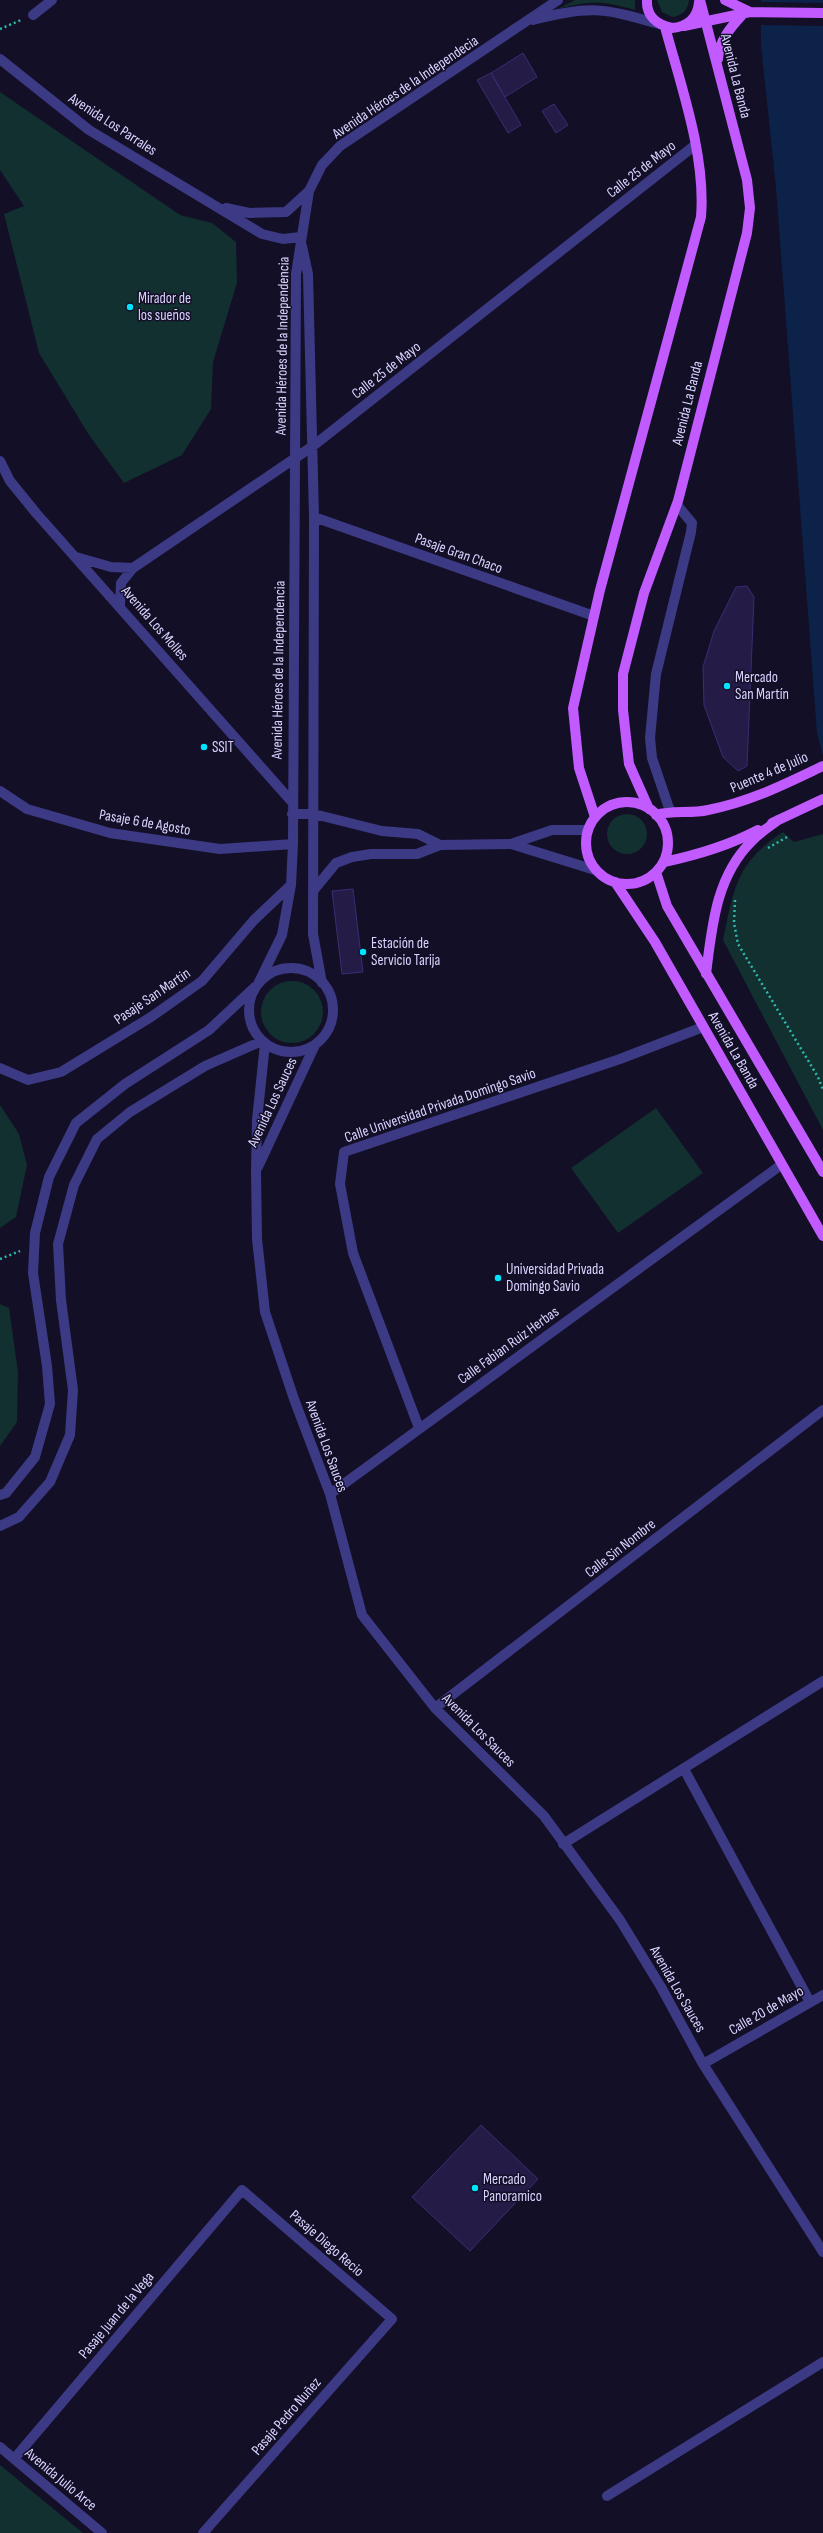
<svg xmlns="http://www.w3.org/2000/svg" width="823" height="2533" viewBox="0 0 823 2533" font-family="'Sofia Sans Condensed',sans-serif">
	<rect width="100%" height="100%" fill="#130f26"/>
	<!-- green -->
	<path fill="#12302f" d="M 575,0 L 635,0 L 635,10 C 604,1 590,0 558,9 Z
		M 657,0 L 689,0 C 688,10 682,16 672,17 L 662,12 Z
		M 0,92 L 180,215 L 212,223 L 236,242 L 237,283 L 213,362 L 211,409 L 182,455 L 124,483 L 89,435 L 39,353 L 4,214 L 24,206 L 0,170 Z
		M607 834a20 20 0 1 1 40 0a20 20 0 1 1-40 0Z
		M 783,832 L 794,842 L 823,834 L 823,1130 L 723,940 C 734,888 736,863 783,832 Z
		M261 1012a31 31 0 1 1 62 0a31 31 0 1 1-62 0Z
		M 0,1105 L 19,1134 L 27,1165 L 16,1217 L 0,1228 Z
		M 656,1108 L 703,1173 L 618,1233 L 571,1168 Z
		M 0,1304 L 9,1308 L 18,1372 L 17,1422 L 0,1446 Z
		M 0,2465 L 83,2533 L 0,2533 Z"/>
	<!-- water -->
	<path fill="#0c2248" d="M 761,0 L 823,0 L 823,756 L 817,733 L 776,188 L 761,45 Z"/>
	<!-- pier -->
	<path fill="#130f26" d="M 759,2 L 823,3 L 823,26 L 759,25 Z"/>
	<!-- building -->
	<path fill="#241b47" stroke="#3b2d73" d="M 523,53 L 537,77 L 505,97 L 491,73 Z
		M 491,73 L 521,125 L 508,133 L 477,80 Z
		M 554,104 L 568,125 L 556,133 L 542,111 Z
		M 747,586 L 754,597 L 747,766 L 738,771 L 723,757 L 704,705 L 703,667 L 714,631 L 736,587 Z
		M 353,889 L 363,972 L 342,974 L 332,891 Z
		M 481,2125 L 538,2179 L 470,2251 L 412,2197 Z"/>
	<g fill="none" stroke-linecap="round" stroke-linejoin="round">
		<!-- path -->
		<path stroke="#2fb8b0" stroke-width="2.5" stroke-dasharray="2 3" stroke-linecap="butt" d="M 0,29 L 21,20
			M 768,848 L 787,837
			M 735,900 L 734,923 L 738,944 L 818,1077 L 823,1090
			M 0,1259 L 20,1251"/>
		<!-- minor -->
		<path stroke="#3d3a85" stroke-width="10" d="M 33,15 L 52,0
			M 533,20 C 590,5 604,8 659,24
			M 0,59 L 89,130 L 262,234 L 283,239 L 300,237
			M 226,208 L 249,213 L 286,212 L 309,191
			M 302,246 L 308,274 L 314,517 L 313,934 L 322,983
			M 0,461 L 10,481 L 36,513 L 292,802
			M 314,517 L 594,616
			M 76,557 L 111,567 L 133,568 L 313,446 L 694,146
			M 120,606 L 121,583 L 133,568
			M 0,791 L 27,809 L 110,833 L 220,849 L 293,844
			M 670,811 L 652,758 L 650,738 L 656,674 L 691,532 L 692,523 L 677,505
			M 292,814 L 314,814 L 382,831 L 418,834 L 440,845
			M 511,844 L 595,870
			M 313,891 L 336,863 L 352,857 L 371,854 L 417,854 L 440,845 L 511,844 L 552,830 L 588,830
			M249 1010a42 42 0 1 1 84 0a42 42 0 1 1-84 0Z
			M 259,982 L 282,935 L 291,885 L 293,844 L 296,274 L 309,191 L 322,165 L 340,146 L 558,0
			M 265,1044 L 257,1120 L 256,1171 L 257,1239 L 265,1312 L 294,1399 L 330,1494 L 362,1615 L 435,1708 L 544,1816 L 620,1920 L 661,1987 L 703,2064 L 823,2252
			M 0,1068 L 28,1080 L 61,1072 L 151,1017 L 202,981 L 254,920 L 291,885
			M 258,1167 L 315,1045
			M 419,1428 L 353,1253 L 340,1184 L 344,1152 L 620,1059 L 703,1027
			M 330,1494 L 781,1165
			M 0,1495 L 6,1493 L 35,1457 L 50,1404 L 47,1366 L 33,1273 L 35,1233 L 49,1177 L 76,1123 L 125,1084 L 209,1030 L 255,987
			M 0,1526 L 19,1517 L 50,1482 L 70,1435 L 73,1390 L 61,1300 L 58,1244 L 74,1185 L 97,1139 L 130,1112 L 205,1066 L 262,1041
			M 435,1708 L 823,1410
			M 684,1769 L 810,2002
			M 563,1844 L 823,1681
			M 703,2064 L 823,1995
			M 0,2447 L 102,2533
			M 14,2459 L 242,2190 L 392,2319 L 203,2533
			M 607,2496 L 823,2362"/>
		<!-- major -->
		<path stroke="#c25bff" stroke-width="10" d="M 647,0 C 646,16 657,25 672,28 C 687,27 698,18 699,2
			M 725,0 L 750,12
			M 684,26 L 750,12 L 823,13
			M 718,59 C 719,41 730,28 742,15
			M586 843a41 41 0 1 1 82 0a41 41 0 1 1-82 0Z
			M 649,809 L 629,764 L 623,710 L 623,674 L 644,593 L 678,501 L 747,233 L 750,208 L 747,180 L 700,0
			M 656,815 C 673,810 690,814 708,810 C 750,802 785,784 823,766
			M 595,817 L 579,768 L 573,708 L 600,590 L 701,217 C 706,156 681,86 665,27
			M 772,823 L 823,799
			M 664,862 C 697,855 728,846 758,830
			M 656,872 L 667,906 L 823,1172
			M 615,882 L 655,942 L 823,1236
			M 706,974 C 712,926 716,876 752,841 C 759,833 769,827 778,820"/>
	</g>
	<!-- markers -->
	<g fill="#00e5ff" stroke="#130f26" stroke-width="1.5">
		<circle cx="130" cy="307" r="4"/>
		<circle cx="727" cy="686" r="4"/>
		<circle cx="204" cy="747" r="4"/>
		<circle cx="363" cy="952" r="4"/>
		<circle cx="498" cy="1278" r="4"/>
		<circle cx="475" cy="2188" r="4"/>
	</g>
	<g text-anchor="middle" stroke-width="3" stroke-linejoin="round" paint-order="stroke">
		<!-- street labels -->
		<g font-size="15" fill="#d9d4ff" stroke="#130f26">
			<text transform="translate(736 76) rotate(76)" y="5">Avenida La Banda</text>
			<text transform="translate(405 87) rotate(-34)" y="5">Avenida Héroes de la Independecia</text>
			<text transform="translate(113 124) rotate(33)" y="5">Avenida Los Parrales</text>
			<text transform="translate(641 169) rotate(-38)" y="5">Calle 25 de Mayo</text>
			<text transform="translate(282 346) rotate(-89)" y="5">Avenida Héroes de la Independencia</text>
			<text transform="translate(386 370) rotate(-38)" y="5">Calle 25 de Mayo</text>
			<text transform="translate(687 403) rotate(-76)" y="5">Avenida La Banda</text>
			<text transform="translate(459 553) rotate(20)" y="5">Pasaje Gran Chaco</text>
			<text transform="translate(155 623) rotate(49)" y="5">Avenida Los Molles</text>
			<text transform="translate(278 670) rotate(-89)" y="5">Avenida Héroes de la Independencia</text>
			<text transform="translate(769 772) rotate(-23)" y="5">Puente 4 de Julio</text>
			<text transform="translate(145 822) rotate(10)" y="5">Pasaje 6 de Agosto</text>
			<text transform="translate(152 996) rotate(-34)" y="5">Pasaje San Martin</text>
			<text transform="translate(734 1050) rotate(60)" y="5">Avenida La Banda</text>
			<text transform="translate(272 1102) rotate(-65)" y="5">Avenida Los Sauces</text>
			<text transform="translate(440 1105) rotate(-19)" y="5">Calle Universidad Privada Domingo Savio</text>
			<text transform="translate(508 1345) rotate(-36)" y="5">Calle Fabian Ruiz Herbas</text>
			<text transform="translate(327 1446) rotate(70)" y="5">Avenida Los Sauces</text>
			<text transform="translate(620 1548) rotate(-38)" y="5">Calle Sin Nombre</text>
			<text transform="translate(479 1730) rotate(45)" y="5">Avenida Los Sauces</text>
			<text transform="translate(678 1989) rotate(60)" y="5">Avenida Los Sauces</text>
			<text transform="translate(766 2010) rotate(-30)" y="5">Calle 20 de Mayo</text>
			<text transform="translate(327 2243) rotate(41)" y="5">Pasaje Diego Recio</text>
			<text transform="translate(116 2315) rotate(-50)" y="5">Pasaje Juan de la Vega</text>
			<text transform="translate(286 2416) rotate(-49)" y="5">Pasaje Pedro Nuñez</text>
			<text transform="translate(61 2479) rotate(40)" y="5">Avenida Julio Arce</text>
		</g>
		<!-- poi labels -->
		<g font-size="15" fill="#d9d4ff" stroke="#130f26" text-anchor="start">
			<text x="138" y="303">Mirador de<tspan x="138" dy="17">los sueños</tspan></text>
			<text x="735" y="682">Mercado<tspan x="735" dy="17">San Martín</tspan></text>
			<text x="212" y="752">SSIT</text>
			<text x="371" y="948">Estación de<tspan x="371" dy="17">Servicio Tarija</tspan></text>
			<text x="506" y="1274">Universidad Privada<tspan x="506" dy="17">Domingo Savio</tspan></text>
			<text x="483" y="2184">Mercado<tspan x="483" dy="17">Panoramico</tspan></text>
		</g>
	</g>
</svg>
